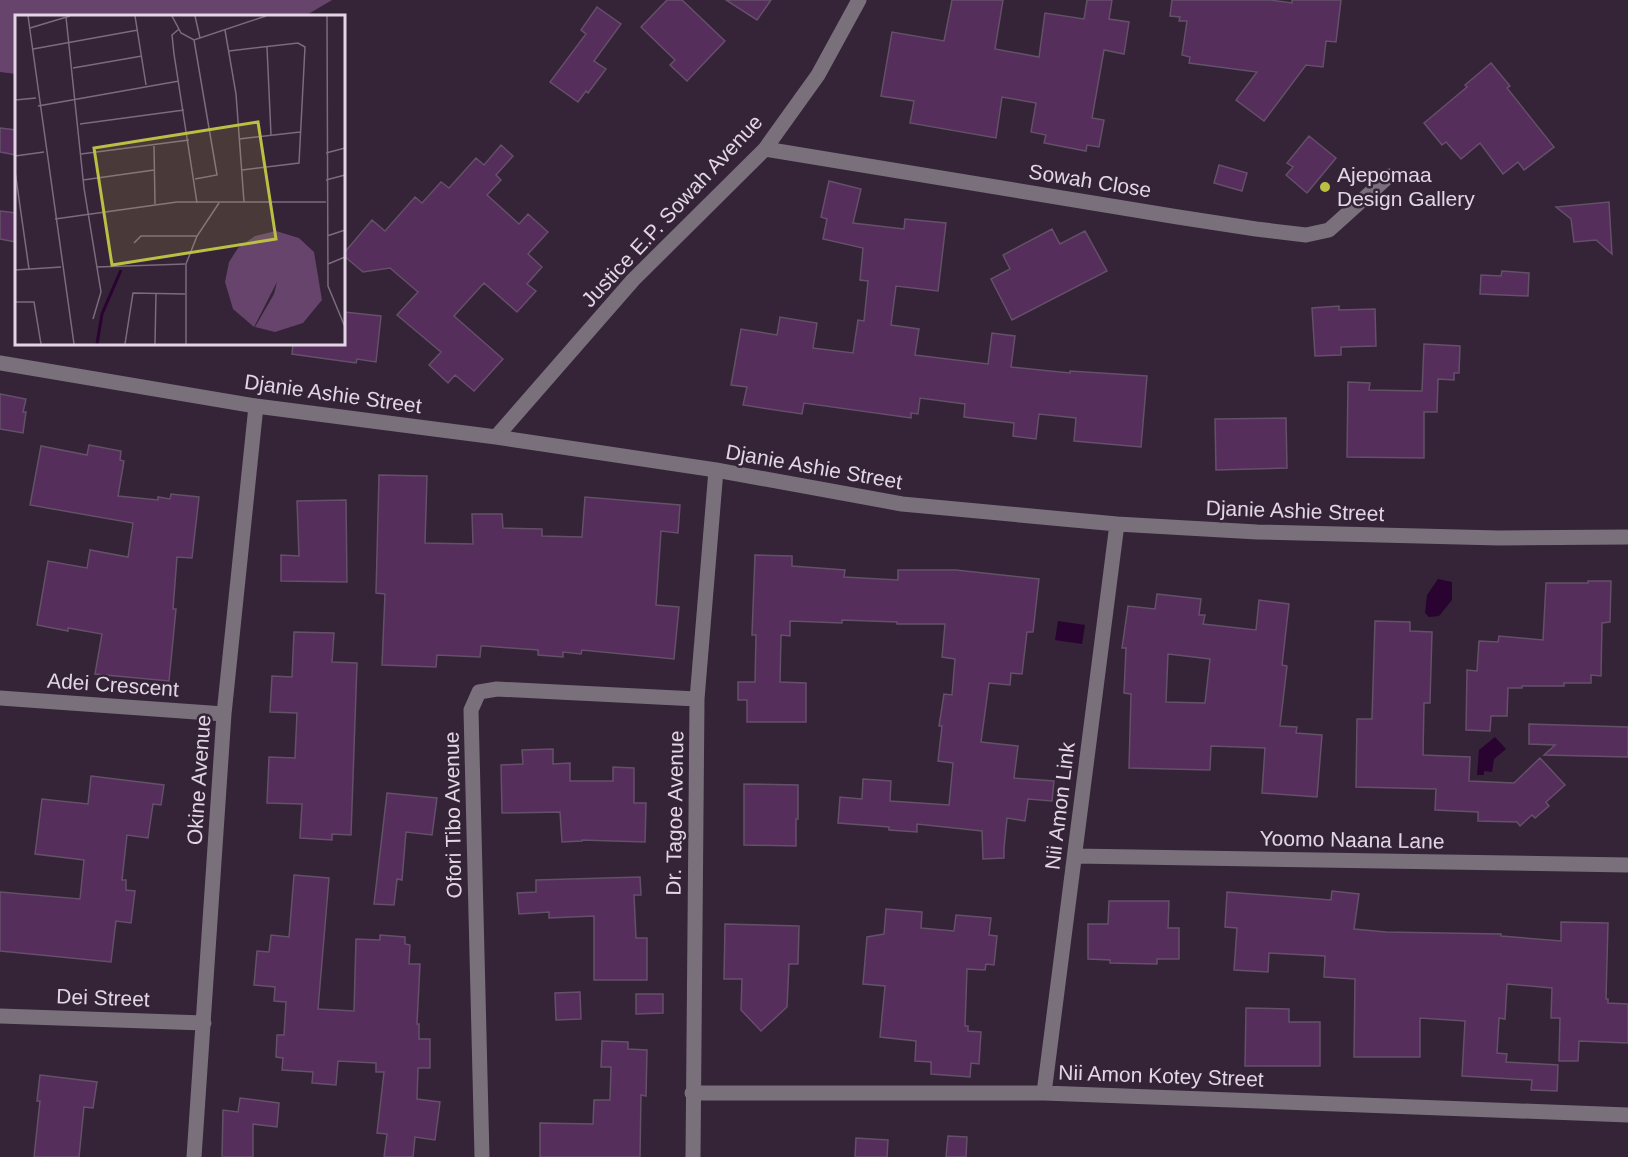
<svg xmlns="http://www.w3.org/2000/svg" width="1628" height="1157" viewBox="0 0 1628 1157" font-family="Arial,sans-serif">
	<rect width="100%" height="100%" fill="#352338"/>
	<!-- green -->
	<path fill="#66446c" d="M 0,0 L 332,0 L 305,16 L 16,16 L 16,74 L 0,72 Z"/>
	<!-- water -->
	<path fill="#2a0430" d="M 1438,579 L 1452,582 L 1452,600 L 1439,616 L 1429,617 L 1425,613 L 1427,595 Z
		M 1058,621 L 1085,625 L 1082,644 L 1055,640 Z
		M 1495,737 L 1506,749 L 1494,759 L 1492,772 L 1484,771 L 1484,775 L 1477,775 L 1479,750 Z"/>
	<!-- building -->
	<path fill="#552e5c" stroke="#645068" stroke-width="1.5" fill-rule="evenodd" d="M 667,0 L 682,0 L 725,41 L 687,81 L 670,65 L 675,60 L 641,27 Z
		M 726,0 L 771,0 L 757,20 Z
		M 952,0 L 1003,0 L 995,49 L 1039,57 L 1045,13 L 1084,19 L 1087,0 L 1112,0 L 1109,19 L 1129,22 L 1124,54 L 1104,50 L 1092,118 L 1104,120 L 1099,147 L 1087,145 L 1086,151 L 1044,143 L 1046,135 L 1031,132 L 1036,103 L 1002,97 L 996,138 L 910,123 L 914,101 L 881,96 L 892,32 L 944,41 Z
		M 1172,0 L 1270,0 L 1292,3 L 1292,0 L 1341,0 L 1336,42 L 1326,41 L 1323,67 L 1306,65 L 1264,121 L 1236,100 L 1257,72 L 1189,63 L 1190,57 L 1182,55 L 1187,21 L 1179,21 L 1180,17 L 1170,16 Z
		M 597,7 L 621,24 L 594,61 L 606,69 L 588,93 L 586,91 L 578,102 L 550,82 L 586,34 L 581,30 Z
		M 1491,63 L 1510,86 L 1507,88 L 1554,147 L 1524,170 L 1518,162 L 1503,174 L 1480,143 L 1461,159 L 1446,142 L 1442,145 L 1424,123 L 1467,87 L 1465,85 Z
		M 0,128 L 16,130 L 16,155 L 0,152 Z
		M 1309,136 L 1336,158 L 1307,193 L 1286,175 L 1293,167 L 1287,163 Z
		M 501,145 L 513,156 L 496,175 L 501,180 L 487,195 L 519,224 L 528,214 L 548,232 L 528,254 L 542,267 L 527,284 L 536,291 L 517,312 L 484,283 L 454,316 L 503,359 L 474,391 L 455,375 L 448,383 L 429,365 L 441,352 L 397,315 L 418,292 L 390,268 L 363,272 L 344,256 L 344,253 L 372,220 L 385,231 L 415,197 L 422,203 L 441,182 L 449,188 L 476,158 L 484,165 Z
		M 1219,165 L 1247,173 L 1242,191 L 1214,183 Z
		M 829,181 L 861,189 L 853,223 L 904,229 L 905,219 L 946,223 L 938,291 L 896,286 L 891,325 L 919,329 L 915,355 L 988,364 L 992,333 L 1015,336 L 1011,367 L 1070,373 L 1070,371 L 1147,376 L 1141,447 L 1074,441 L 1076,418 L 1039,414 L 1036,439 L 1013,436 L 1014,423 L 964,417 L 965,404 L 920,398 L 918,414 L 911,413 L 911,418 L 804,403 L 802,414 L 743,405 L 747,387 L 731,385 L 741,329 L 777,335 L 780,317 L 817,323 L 813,348 L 853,353 L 858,320 L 864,321 L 868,281 L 860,280 L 863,248 L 823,239 L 827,219 L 821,217 Z
		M 1609,202 L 1612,254 L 1596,240 L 1574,242 L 1571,219 L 1556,207 Z
		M 0,211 L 16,213 L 16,242 L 0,239 Z
		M 1052,229 L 1060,244 L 1085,231 L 1107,271 L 1012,320 L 991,279 L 1010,269 L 1003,255 Z
		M 1502,271 L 1529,273 L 1528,296 L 1480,294 L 1481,275 L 1501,276 Z
		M 1339,306 L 1339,310 L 1375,309 L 1376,346 L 1341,347 L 1341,355 L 1315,356 L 1312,308 Z
		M 344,312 L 381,316 L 376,362 L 357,359 L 356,363 L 292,354 L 293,344 L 344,344 Z
		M 1424,344 L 1460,346 L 1459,373 L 1454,373 L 1454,380 L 1438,379 L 1437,412 L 1424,412 L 1424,458 L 1347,457 L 1348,382 L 1370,383 L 1369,390 L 1422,391 Z
		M 0,394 L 26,399 L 23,412 L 26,412 L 23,433 L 0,429 Z
		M 1286,418 L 1287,468 L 1216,470 L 1215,419 Z
		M 89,445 L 121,451 L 120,460 L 124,461 L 118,496 L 158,500 L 158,497 L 170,499 L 171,494 L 199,497 L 192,558 L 177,557 L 173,609 L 176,609 L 169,681 L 95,674 L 102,634 L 68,628 L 68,631 L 37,625 L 48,561 L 87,568 L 90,550 L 128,557 L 133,523 L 30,505 L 41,446 L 87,455 Z
		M 379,475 L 427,476 L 425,543 L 473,544 L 472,514 L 502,514 L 503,528 L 542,529 L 542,536 L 582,537 L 585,497 L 680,505 L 678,533 L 661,531 L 656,605 L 679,607 L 674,659 L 582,650 L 581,654 L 563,652 L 563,657 L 538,655 L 538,650 L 485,646 L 481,646 L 480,657 L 437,655 L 436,667 L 382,665 L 385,594 L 376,593 Z
		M 346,500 L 347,582 L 281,581 L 281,555 L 299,556 L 297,501 Z
		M 755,555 L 792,556 L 792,566 L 845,570 L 844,577 L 898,580 L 898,570 L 956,570 L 1039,579 L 1033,632 L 1027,632 L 1022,674 L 1011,673 L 1010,685 L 989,683 L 981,742 L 1018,746 L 1014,778 L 1054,781 L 1052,801 L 1028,799 L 1025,821 L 1007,818 L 1004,848 L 1004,858 L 983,859 L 982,831 L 917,824 L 917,832 L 889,830 L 889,827 L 838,823 L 840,797 L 862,799 L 863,779 L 891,781 L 890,801 L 949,805 L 953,763 L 938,761 L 942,726 L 939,726 L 944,694 L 952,695 L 955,659 L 942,657 L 945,624 L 897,624 L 897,622 L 842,620 L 842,623 L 790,621 L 790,636 L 781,635 L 780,682 L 806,683 L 806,722 L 747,722 L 747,700 L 738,700 L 738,682 L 755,682 L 756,635 L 752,635 Z
		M 1588,581 L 1611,581 L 1610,622 L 1602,623 L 1601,676 L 1591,675 L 1591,683 L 1564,683 L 1564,686 L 1522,686 L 1522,688 L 1508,688 L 1507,716 L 1491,716 L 1490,731 L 1466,730 L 1467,670 L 1477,671 L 1479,641 L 1498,642 L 1499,636 L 1543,640 L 1546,583 L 1588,583 Z
		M 1157,594 L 1201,599 L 1199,615 L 1205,615 L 1203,624 L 1256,630 L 1259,600 L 1289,604 L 1282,665 L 1287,666 L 1280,726 L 1297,727 L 1296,733 L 1322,735 L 1317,797 L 1262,793 L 1265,748 L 1211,746 L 1210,770 L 1129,768 L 1131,694 L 1124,693 L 1126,648 L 1122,648 L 1128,606 L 1155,609 ZM 1168,654 L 1210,659 L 1205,703 L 1166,702 Z
		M 1375,621 L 1410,622 L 1410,631 L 1432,632 L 1430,703 L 1424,703 L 1423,755 L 1470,757 L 1469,781 L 1514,783 L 1540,758 L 1565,785 L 1546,802 L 1549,806 L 1535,818 L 1532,815 L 1520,826 L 1517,822 L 1478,821 L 1478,812 L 1435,810 L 1436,789 L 1356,787 L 1357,719 L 1372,719 Z
		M 294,632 L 334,633 L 332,662 L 357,663 L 351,835 L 332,834 L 332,840 L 300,838 L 302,804 L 267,803 L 269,757 L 295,758 L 297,713 L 270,712 L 272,676 L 292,677 Z
		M 1529,724 L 1628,727 L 1628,757 L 1544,755 L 1555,745 L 1529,744 Z
		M 553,749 L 553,764 L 570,763 L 570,781 L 613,781 L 613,767 L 634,768 L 634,803 L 646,803 L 645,842 L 582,840 L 582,841 L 562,842 L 560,812 L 502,813 L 501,765 L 523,764 L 522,750 Z
		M 91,776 L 164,785 L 161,805 L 153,804 L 148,838 L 127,835 L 122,880 L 126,880 L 126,890 L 135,891 L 131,923 L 116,921 L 111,962 L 0,951 L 0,892 L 80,899 L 84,860 L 35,854 L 42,799 L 88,804 Z
		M 744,784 L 798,785 L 798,819 L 796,819 L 796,846 L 744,845 Z
		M 387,793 L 437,798 L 432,835 L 406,832 L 402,880 L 397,879 L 394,905 L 374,904 Z
		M 294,875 L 329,878 L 318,1009 L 354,1011 L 356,939 L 380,940 L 380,935 L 405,937 L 405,944 L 410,945 L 409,964 L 420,964 L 417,1024 L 419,1024 L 419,1039 L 430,1039 L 430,1068 L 418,1068 L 417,1099 L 440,1102 L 435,1140 L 415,1137 L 413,1157 L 384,1157 L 387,1134 L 377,1133 L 384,1072 L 376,1072 L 376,1063 L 338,1061 L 336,1085 L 312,1083 L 313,1072 L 282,1070 L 283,1058 L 276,1057 L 277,1035 L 284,1035 L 286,1002 L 274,1001 L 275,987 L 254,985 L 257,951 L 269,952 L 271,935 L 289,937 Z
		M 640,877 L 641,895 L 634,895 L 636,938 L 647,938 L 647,980 L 594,980 L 594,916 L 549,918 L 549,912 L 519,914 L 517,893 L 536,892 L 536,880 Z
		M 1332,891 L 1359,894 L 1354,929 L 1386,932 L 1501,934 L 1501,936 L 1561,941 L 1561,922 L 1608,923 L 1606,999 L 1608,999 L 1608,1003 L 1628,1004 L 1628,1043 L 1579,1041 L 1578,1061 L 1559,1061 L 1560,1018 L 1551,1018 L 1552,988 L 1507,984 L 1505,1019 L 1499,1018 L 1497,1053 L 1507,1054 L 1506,1062 L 1558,1065 L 1557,1091 L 1531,1090 L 1532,1080 L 1462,1076 L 1465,1021 L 1420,1018 L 1420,1057 L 1354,1057 L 1355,979 L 1324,977 L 1325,956 L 1269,953 L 1268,972 L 1234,970 L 1237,928 L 1225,927 L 1227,892 L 1331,900 Z
		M 1109,901 L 1169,901 L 1168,928 L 1179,928 L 1179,959 L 1157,959 L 1157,964 L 1110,963 L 1110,960 L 1088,959 L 1088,924 L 1108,924 Z
		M 886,909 L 922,912 L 921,928 L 954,931 L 956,915 L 991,918 L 989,935 L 997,936 L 994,965 L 986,964 L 985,970 L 967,969 L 965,1026 L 968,1026 L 968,1031 L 981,1032 L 979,1064 L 971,1063 L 970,1077 L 931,1074 L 931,1062 L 915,1061 L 916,1041 L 880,1037 L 885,986 L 863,984 L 867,937 L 884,934 Z
		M 725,924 L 799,926 L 798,964 L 789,964 L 787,1007 L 761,1031 L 741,1010 L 742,979 L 724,979 Z
		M 580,992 L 581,1019 L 556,1020 L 555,993 Z
		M 636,994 L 663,994 L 663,1013 L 636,1014 Z
		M 1246,1008 L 1289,1009 L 1289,1022 L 1320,1022 L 1320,1066 L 1245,1066 Z
		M 602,1041 L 628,1042 L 628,1049 L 647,1050 L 646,1096 L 641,1095 L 640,1157 L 540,1157 L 540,1123 L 593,1124 L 594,1100 L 610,1100 L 611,1067 L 601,1067 Z
		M 40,1075 L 97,1082 L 93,1108 L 84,1107 L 79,1157 L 34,1157 L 40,1101 L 37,1101 Z
		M 240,1098 L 279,1103 L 277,1127 L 253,1124 L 253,1157 L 222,1157 L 223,1110 L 238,1112 Z
		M 948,1136 L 967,1137 L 966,1157 L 946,1157 Z
		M 856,1138 L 888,1140 L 887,1157 L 855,1157 Z"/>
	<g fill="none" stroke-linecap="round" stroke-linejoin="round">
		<!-- minor -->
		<path stroke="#79707b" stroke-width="15" d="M 765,149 L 1178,217 L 1256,229 L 1306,235 L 1329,230 L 1389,176
			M 0,363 L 256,406 L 496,437 L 716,470 L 902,504 L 1117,524 L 1257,532 L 1499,538 L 1628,537
			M 496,437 L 633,280 L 765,149 L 818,75 L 859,0
			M 0,698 L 224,714
			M 1075,856 L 1628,865
			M 0,1016 L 204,1023
			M 692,1093 L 1044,1093 L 1628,1115
			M 1044,1093 L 1117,524
			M 194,1157 L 224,714 L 256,406
			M 482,1157 L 471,710 L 479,692 L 497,689 L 697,699
			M 693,1157 L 697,699 L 716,470"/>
	</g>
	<!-- markers -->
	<circle fill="#bbc044" stroke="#352338" stroke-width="2" cx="1325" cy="187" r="6"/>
	<g text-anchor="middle" stroke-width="5" stroke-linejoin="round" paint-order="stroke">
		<!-- poi labels -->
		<g font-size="21" fill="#e2d6e4" stroke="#352338" text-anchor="start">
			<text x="1337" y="182">Ajepomaa<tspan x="1337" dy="24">Design Gallery</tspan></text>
		</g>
		<!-- street labels -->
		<g font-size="21" fill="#e2d6e4" stroke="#352338">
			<text transform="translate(1090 181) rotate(9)" y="7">Sowah Close</text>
			<text transform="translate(672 211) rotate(-47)" y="7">Justice E.P. Sowah Avenue</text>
			<text transform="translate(333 394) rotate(8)" y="7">Djanie Ashie Street</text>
			<text transform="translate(814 467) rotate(10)" y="7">Djanie Ashie Street</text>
			<text transform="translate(1295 511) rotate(2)" y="7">Djanie Ashie Street</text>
			<text transform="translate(113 685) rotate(4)" y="7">Adei Crescent</text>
			<text transform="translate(199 780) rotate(-86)" y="7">Okine Avenue</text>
			<text transform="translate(1060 806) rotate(-83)" y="7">Nii Amon Link</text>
			<text transform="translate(675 813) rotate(-89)" y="7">Dr. Tagoe Avenue</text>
			<text transform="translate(453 815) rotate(-91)" y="7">Ofori Tibo Avenue</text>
			<text transform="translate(1352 840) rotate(1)" y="7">Yoomo Naana Lane</text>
			<text transform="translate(103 998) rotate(2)" y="7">Dei Street</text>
			<text transform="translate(1161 1076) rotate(2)" y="7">Nii Amon Kotey Street</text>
		</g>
	</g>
	<!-- overview -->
	<g transform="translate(15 15)">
		<rect width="330" height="330" fill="#352338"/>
		<path d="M 261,216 L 284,223 L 299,237 L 307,285 L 288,308 L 260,317 L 240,312 L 259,279 L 262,267 L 239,312 L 218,294 L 210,267 L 214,247 L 223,233 L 240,221 Z" fill="#66446c"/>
		<path fill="none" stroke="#2a0430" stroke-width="3" d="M 82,329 L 87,299 L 106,255"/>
		<path fill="none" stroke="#7a6b7d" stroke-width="1.5" d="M 13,1 L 59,329M 120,1 L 131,70M 157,1 L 166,18 L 179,25 L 251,1M 180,1 L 185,23M 312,1 L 313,271 L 330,312M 51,2 L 69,173 L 86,277 L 78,304M 15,13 L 55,1M 164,14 L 157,20 L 159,39 L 182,188M 210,15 L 221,79 L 229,187M 179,25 L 202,160 L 180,164M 252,32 L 256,120M 18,34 L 123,15M 214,36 L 283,28 L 290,32 L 284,148 L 227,155M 58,53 L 127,41M 0,85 L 21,83M 23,91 L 164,66M 65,109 L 169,95M 224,124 L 285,117M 139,131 L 140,189M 311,138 L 330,133M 66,139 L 174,125M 0,141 L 29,137M 0,156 L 14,254M 68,165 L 139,155M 311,165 L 330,160M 40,204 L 162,187 L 311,187M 312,221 L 330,215M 119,228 L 126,221 L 182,221M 313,249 L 330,242M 82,252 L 170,249M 0,255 L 46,252M 0,287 L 19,287 L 26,329M 110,329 L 118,278 L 170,279M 140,329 L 141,278M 171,329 L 171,249 L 182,221 L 204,188"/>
		<path fill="#bbc044" fill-opacity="0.15" stroke="#bbc044" stroke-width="3" d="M 243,107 L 261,224 L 97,250 L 79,133 Z"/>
		<rect width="330" height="330" fill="none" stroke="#e2d6e4" stroke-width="3"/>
	</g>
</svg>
